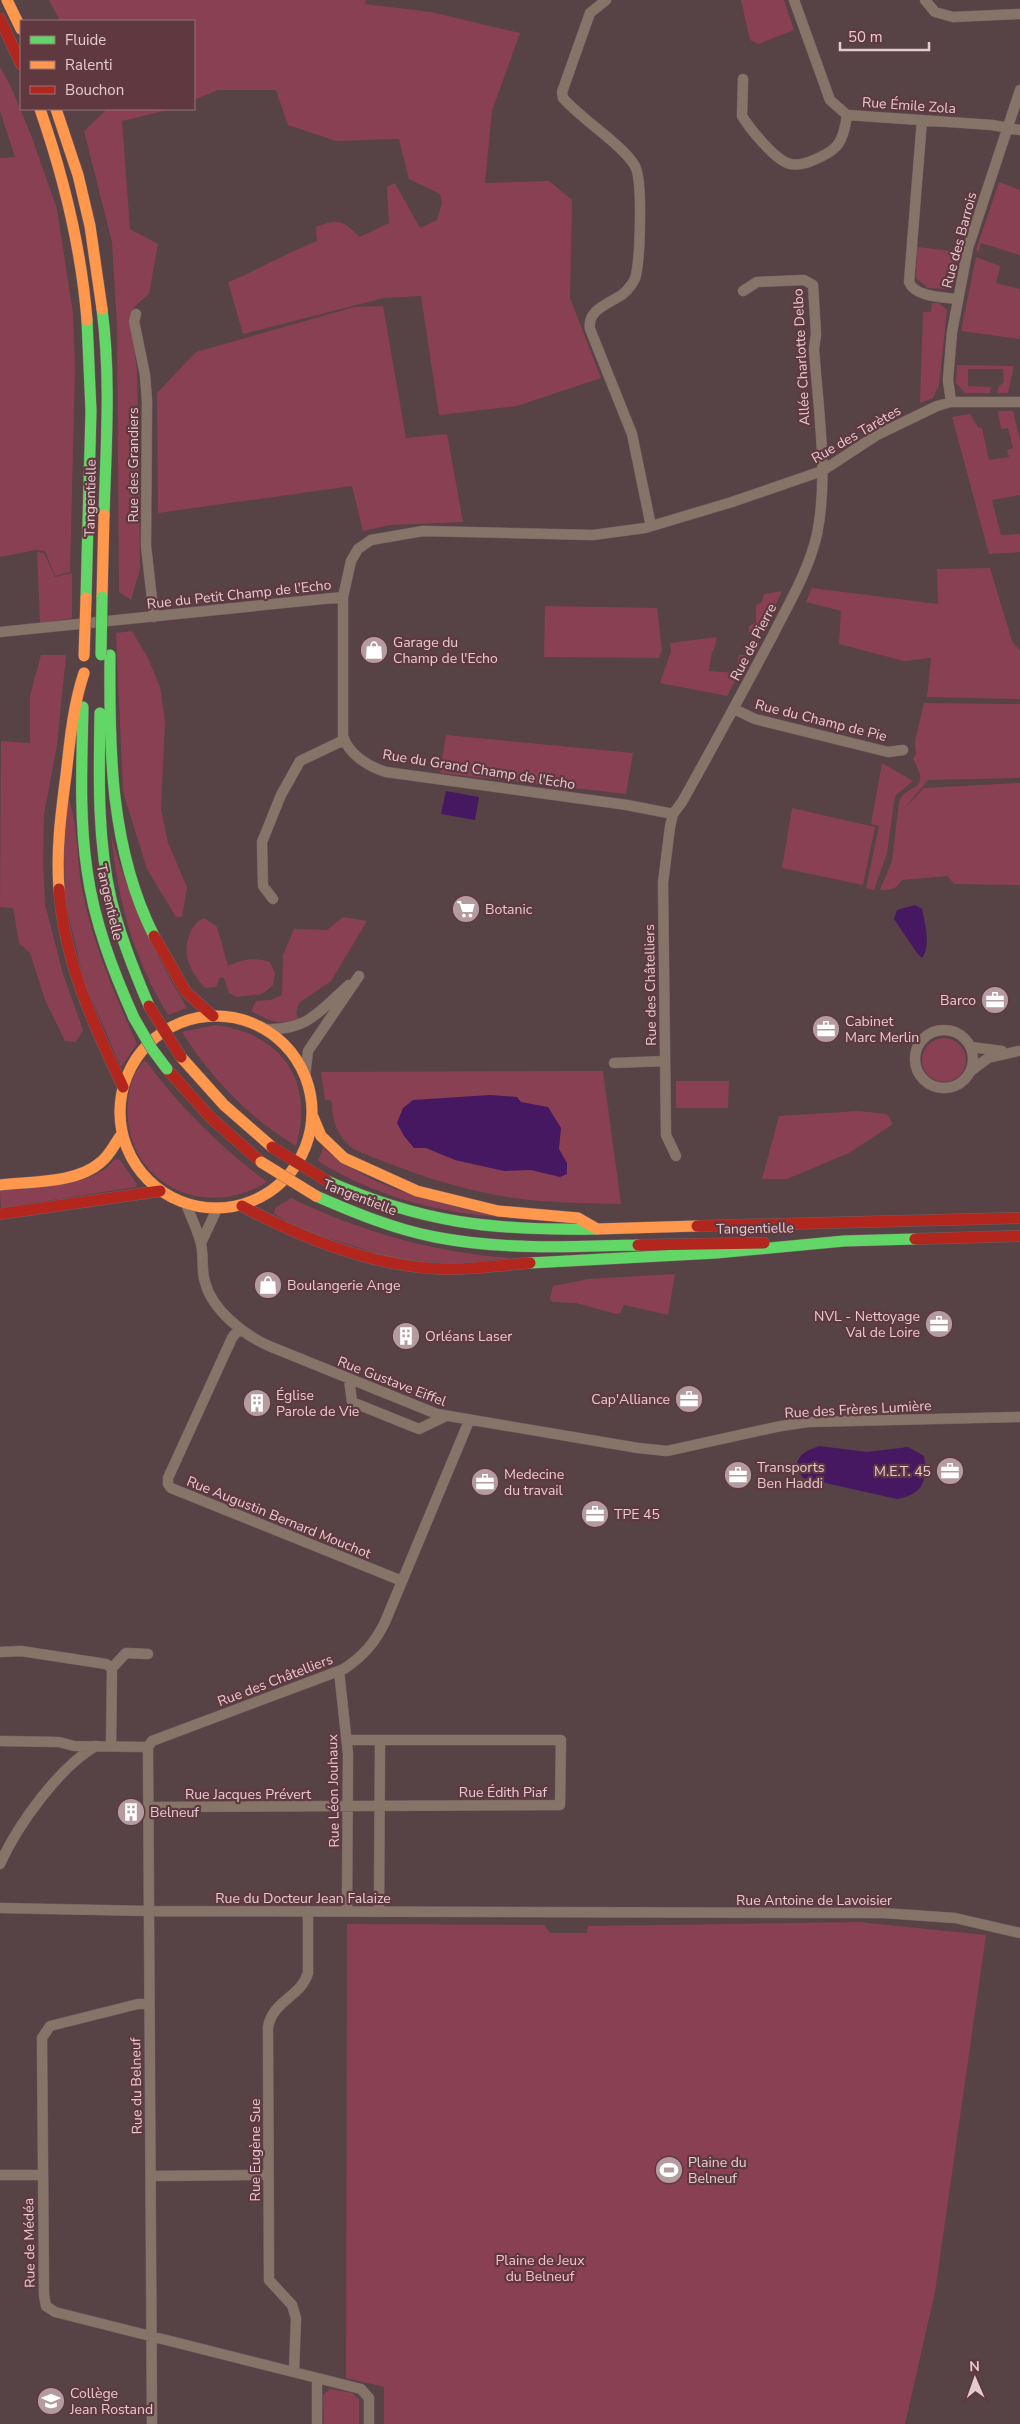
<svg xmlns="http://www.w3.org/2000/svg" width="1020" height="2424" viewBox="0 0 1020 2424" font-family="'Nunito Sans',sans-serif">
	<rect width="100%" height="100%" fill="#574246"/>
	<!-- green -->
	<path fill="#894052" d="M 49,0 L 366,0 L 365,4 L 431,12 L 520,33 L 492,111 L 485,183 L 549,181 L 572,200 L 570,298 L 601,378 L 517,406 L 439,415 L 421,296 L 384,298 L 243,334 L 228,282 C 259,270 286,253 317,241 L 316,227 C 341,218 341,220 360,237 L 389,223 L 387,187 L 395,183 L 420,228 L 437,220 L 442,203 L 440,194 L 409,179 L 399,139 L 336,141 L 288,125 L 276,90 L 218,90 L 194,100 L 194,21 L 60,21 Z
		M 741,0 L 784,0 L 794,30 L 758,44 L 750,40 Z
		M 0,67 L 11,87 L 31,135 L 57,209 L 73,313 L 75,368 L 70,572 L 55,576 L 45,551 L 36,550 L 0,557 L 0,158 L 15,157 L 0,111 Z
		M 104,109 L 171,109 L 122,121 L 130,229 L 158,244 L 149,294 L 134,307 L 131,327 L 137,370 L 140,569 L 131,600 L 119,592 L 117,325 L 112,242 L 84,131 L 105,111 Z
		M 999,182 L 1020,190 L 1020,255 L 981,243 L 979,252 L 976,250 Z
		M 917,247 L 960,252 L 953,284 L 948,289 L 928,288 L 916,278 Z
		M 976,257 L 1000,266 L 996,283 L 1020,289 L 1020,339 L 961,331 Z
		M 932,303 L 939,303 L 947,310 L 939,385 L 933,398 L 920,403 L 923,312 L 931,312 Z
		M 383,306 L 406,438 L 447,434 L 463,522 L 391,525 L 363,531 L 352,486 L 158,513 L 157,393 L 196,352 L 354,307 Z
		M 957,365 L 1014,366 L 1008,393 L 997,393 L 999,386 L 1004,382 L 1003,369 L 968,369 L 968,386 L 991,387 L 990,393 L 965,393 L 956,383 Z
		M 998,411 L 1013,411 L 1020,440 L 1020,495 L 992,500 L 1001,535 L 1020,534 L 1020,552 L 989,554 L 952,417 L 970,414 L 978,427 L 982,428 L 989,460 L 1009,457 L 1007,450 L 1013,448 L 1008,428 L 1001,429 Z
		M 37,552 L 44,553 L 55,577 L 72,573 L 72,618 L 40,623 Z
		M 990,568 L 1012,641 L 1020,651 L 1020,699 L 927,697 L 931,658 L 904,661 L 839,644 L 841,611 L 806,602 L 812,588 L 938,604 L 937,569 Z
		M 782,591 L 764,630 L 749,632 L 749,626 L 756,622 L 756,605 L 762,602 L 764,594 Z
		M 545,606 L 657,608 L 662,650 L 659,658 L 544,657 Z
		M 132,631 L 148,658 L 160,687 L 165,721 L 161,809 L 168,843 L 187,887 L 182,917 L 176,917 L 147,869 L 123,792 L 116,633 Z
		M 717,637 L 714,650 L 712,651 L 709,671 L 736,673 L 739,655 L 750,655 L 727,696 L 660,683 L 671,651 L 670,643 Z
		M 41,655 L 66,655 L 57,745 L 44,815 L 43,862 L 45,904 L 63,974 L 83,1030 L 76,1042 L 65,1041 L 45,1000 L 30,953 L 19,943 L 13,908 L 0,907 L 1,741 L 30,743 L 30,696 Z
		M 924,703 L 1020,704 L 1020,778 L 928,780 L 903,810 L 907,835 L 903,810 L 924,788 L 1020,783 L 1020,885 L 954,884 L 947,876 L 902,880 C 896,890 891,890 880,890 L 892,861 L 899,802 C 906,782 933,794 913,759 L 916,754 L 915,741 Z
		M 446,735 L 633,753 L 626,794 L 440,773 Z
		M 882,763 L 913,781 L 895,796 L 887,853 L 874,890 L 866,888 L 879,826 L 871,824 Z
		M 68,796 C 79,827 76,861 83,894 C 94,947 115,995 137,1044 L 121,1067 L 84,982 L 65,900 L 64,840 Z
		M 792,808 L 875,827 L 863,885 L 782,868 Z
		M 111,835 C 128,897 154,953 187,1008 L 168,1015 C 132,955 119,904 111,835 Z
		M 343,917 L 367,921 L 331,981 L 299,1003 L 296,1013 L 299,1020 C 282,1027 267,1020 251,1011 L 256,1001 L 271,1000 L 282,995 L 283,955 L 294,929 L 327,930 Z
		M 204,918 L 217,927 L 228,966 C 243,959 254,957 270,962 L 275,973 L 273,985 L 262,994 L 236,997 L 229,993 L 224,978 L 220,977 L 216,987 L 205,988 C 190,971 180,954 191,931 C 195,924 197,921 204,918 Z
		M 215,1025 C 282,1033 315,1082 296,1146 C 248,1117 212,1079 182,1032 Z
		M922 1060a22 22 0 1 1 44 0a22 22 0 1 1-44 0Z
		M 145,1060 C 180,1107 220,1147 267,1182 C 202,1223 121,1180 128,1102 C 129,1086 134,1071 145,1060 Z
		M 603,1071 L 621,1204 C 586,1203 549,1203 514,1198 C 458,1190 405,1171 353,1149 C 338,1136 332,1123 332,1103 L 330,1100 L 325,1100 L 321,1072 Z
		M 676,1081 L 729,1081 L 728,1108 L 676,1108 Z
		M 859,1111 L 887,1114 L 893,1124 L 849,1153 L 787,1179 L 762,1179 L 779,1116 Z
		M 323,1148 C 374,1191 441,1204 504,1217 C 440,1214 372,1195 318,1161 Z
		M 115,1159 L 120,1160 L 137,1184 L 136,1187 L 1,1208 L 0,1191 L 88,1178 L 105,1169 Z
		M 291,1198 C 359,1231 434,1253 512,1258 L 453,1264 L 392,1258 L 302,1230 L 274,1214 L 275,1208 Z
		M 675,1274 L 668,1315 L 624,1305 L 620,1313 L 616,1314 L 576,1303 L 552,1302 L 550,1299 L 553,1286 L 588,1279 Z
		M 859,1922 L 986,1935 L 935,2292 L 905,2424 L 384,2424 L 384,2387 L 346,2378 L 347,1924 L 544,1925 L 550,1933 L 587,1933 L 588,1926 Z
		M 330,2389 L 352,2393 L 359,2399 L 359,2424 L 324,2424 L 323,2395 Z"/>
	<!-- water -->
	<path fill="#451861" d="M 446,791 L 479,797 L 475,820 L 441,814 Z
		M 915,905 L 922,909 C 925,923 931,946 922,958 L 917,953 L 894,919 L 897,910 Z
		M 490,1095 L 517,1097 L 521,1102 L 548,1107 L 561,1128 L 559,1149 L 567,1163 L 567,1174 L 560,1177 L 531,1170 L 504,1171 L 455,1160 L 426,1148 L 414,1148 L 404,1136 L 397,1123 L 403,1108 L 413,1100 Z
		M 819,1446 L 867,1452 L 908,1447 L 924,1456 C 928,1480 923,1495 897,1499 L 803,1478 L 796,1466 C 800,1452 807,1451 819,1446 Z"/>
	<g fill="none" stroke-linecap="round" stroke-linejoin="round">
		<defs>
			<path id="street" d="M 606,0 L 590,13 L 562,92 L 563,98 C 581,119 622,144 635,166 C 643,180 640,257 636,275 C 635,281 628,290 623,294 C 609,304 587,309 590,329 L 632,434 L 651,526
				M 794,0 L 830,100 L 847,115 L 992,125 L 1020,130
				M 925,0 L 935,12 L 953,17 L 1020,14
				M 743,79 L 742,116 C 750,129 773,157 787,163 C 795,166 802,164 809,162 C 837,151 843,145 847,115
				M 922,120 L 909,282 C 915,297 942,297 957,299
				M 136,314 L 134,321 L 145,375 L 147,401 L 146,546 L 154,617
				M 951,402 L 948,380 L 952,332 L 968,248 L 1020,90
				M 343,597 L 343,736 C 348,754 369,767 386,772 L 627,805 L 673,814
				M 0,632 L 343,597 L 351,561 L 358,549 L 371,540 L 423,531 L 593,535 L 645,528 L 732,502 L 822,471 L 877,435 L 937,406 L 951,402 L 1020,402
				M 734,709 L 755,719 L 888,752 L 903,750
				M 273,899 L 263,886 L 262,842 L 281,795 L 300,761 L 344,740
				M 264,1029 C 308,1031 318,1012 349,985
				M915 1059a29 29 0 1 1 58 0a29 29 0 1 1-58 0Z
				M 971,1047 L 1002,1051
				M 614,1063 L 665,1061
				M 972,1070 L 988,1058 L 1018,1051
				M 305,1076 L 308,1051 L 359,976
				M 676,1156 L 666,1135 L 663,883 L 670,827 L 673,814 L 682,802 C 713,747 743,691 773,635 C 789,603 809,570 817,534 C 829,475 818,409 814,349 L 816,334 L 813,285 L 804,280 L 757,282 L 743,291
				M 186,1204 C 191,1217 198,1231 201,1244 C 204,1256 201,1270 205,1282 C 212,1310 244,1335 269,1346 L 437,1414 L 638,1448 L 667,1451 L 781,1426 L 808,1422 L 1020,1417
				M 201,1243 L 217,1209
				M 239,1329 L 232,1338 L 168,1478 L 168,1484 L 171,1488 L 402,1581
				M 349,1379 L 352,1402 L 419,1429 L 446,1416
				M 0,1652 L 21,1651 L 106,1664 L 112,1668 L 111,1746
				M 112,1668 L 126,1653 L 148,1654
				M 339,1671 L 348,1754 L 347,1912
				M 0,1741 L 59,1742 L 74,1746 L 148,1747
				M 148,1747 L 152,2424
				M 148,1747 L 152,1741 L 344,1669 C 363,1656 375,1643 385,1622 L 469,1421
				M 149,1807 L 560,1805 L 561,1740 L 347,1740
				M 0,1864 C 17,1826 59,1767 96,1746
				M 0,1908 L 150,1911 L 883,1913 L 955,1918 L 1020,1933
				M 379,1912 L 380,1740
				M 148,2004 L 138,2004 L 50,2026 L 42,2038 L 44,2295 L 46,2306 L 55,2312 L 361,2389 L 369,2398 L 369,2424
				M 0,2175 L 42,2175
				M 151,2176 L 268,2175
				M 294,2372 L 296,2318 L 292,2305 L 269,2280 L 268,2027 C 273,2000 301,1997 308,1973 L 308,1911
				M 317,2424 L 317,2378"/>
			<path id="fast" d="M 102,309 C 111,377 106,446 104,515
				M 86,598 L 91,411 L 87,320
				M 110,655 C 109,750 110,849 154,936
				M 83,707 C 82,761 79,816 87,870 C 94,922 113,971 134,1018
				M 100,713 C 99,775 97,838 111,899 C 120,936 134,971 149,1006
				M 327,1181 C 422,1223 494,1231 597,1229
				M 316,1196 C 355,1213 394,1229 435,1237 C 501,1250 571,1247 638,1245
				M 530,1263 L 716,1253 L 844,1241 L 915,1239"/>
			<path id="slow" d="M 7,0 L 21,29
				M 40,109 C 64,178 81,247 87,320
				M 56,109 L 78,175 L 90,226 L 102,309
				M 102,597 L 104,515
				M 59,889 C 56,850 61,813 66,775 C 70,740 73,706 84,673
				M120 1112a96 96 0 1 1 192 0a96 96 0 1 1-192 0Z
				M 181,1057 L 224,1105 L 272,1147
				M 313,1117 L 321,1136 L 344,1158 L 417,1191 L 498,1211 L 578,1218 L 597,1229 L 697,1226
				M 0,1185 C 31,1181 76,1184 101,1162 C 110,1155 115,1143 122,1134"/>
			<path id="jam" d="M 0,19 L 21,64
				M 59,889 C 64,960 93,1024 123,1087
				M 154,936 L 186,992 L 213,1016
				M 167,1069 L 211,1118 L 261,1162
				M 242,1206 C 303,1239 371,1266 442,1269 C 471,1270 501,1265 530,1263
				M 0,1214 L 160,1191
				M 697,1226 L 1020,1218
				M 915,1239 L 1020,1236
				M 638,1245 L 764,1243"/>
		</defs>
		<!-- street casing -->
		<use href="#street" stroke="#725f62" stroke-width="11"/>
		<!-- fast casing -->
		<use href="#fast" stroke="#725f62" stroke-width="12"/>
		<!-- slow casing -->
		<use href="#slow" stroke="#725f62" stroke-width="12"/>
		<!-- jam casing -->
		<use href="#jam" stroke="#725f62" stroke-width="12"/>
		<!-- street -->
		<use href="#street" stroke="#867468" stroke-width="10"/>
		<!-- fast -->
		<use href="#fast" stroke="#63d668" stroke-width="11"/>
		<!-- slow -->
		<use href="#slow" stroke="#ff974d" stroke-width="11"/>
		<!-- jam -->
		<use href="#jam" stroke="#b3261e" stroke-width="11"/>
		<defs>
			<path id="fast-bridge" d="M 101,655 L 102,597
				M 134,1018 L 152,1049 L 167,1069"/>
			<path id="slow-bridge" d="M 84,656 L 86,598
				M 261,1162 L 316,1196"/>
			<path id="jam-bridge" d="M 149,1006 L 181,1057
				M 272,1147 L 327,1181"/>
		</defs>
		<!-- fast-bridge casing -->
		<use href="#fast-bridge" stroke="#725f62" stroke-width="12" stroke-linecap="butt"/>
		<!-- slow-bridge casing -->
		<use href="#slow-bridge" stroke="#725f62" stroke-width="12" stroke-linecap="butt"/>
		<!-- jam-bridge casing -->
		<use href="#jam-bridge" stroke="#725f62" stroke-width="12" stroke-linecap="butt"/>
		<!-- fast-bridge -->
		<use href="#fast-bridge" stroke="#63d668" stroke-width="11"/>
		<!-- slow-bridge -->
		<use href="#slow-bridge" stroke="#ff974d" stroke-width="11"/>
		<!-- jam-bridge -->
		<use href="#jam-bridge" stroke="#b3261e" stroke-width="11"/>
	</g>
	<!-- icons -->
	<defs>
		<symbol id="shop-disc" viewBox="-11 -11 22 22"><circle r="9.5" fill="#b39b9f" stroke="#603940"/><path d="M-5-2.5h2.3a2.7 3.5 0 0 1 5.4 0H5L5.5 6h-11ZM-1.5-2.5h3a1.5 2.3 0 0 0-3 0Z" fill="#fff"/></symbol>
		<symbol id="supermarket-disc" viewBox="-11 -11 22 22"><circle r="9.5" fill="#b39b9f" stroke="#603940"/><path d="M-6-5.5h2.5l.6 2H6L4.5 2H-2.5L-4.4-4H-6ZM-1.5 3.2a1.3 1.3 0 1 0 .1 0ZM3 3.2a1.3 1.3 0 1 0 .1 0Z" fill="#fff"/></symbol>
		<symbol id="office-disc" viewBox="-11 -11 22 22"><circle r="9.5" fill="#b39b9f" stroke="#603940"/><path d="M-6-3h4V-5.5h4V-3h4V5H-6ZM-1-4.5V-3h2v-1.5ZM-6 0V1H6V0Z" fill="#fff"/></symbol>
		<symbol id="building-disc" viewBox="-11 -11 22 22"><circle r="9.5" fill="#b39b9f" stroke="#603940"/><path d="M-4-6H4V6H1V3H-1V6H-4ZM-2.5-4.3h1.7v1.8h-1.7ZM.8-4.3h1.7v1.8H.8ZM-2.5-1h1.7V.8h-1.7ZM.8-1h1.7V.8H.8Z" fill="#fff"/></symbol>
		<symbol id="stadium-disc" viewBox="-11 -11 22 22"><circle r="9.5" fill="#b39b9f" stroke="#603940"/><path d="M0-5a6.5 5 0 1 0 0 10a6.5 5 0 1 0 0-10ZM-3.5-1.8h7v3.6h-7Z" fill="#fff"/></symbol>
		<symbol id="school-disc" viewBox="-11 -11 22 22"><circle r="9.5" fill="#b39b9f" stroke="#603940"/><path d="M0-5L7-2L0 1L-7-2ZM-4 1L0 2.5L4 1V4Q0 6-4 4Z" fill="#fff"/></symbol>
	</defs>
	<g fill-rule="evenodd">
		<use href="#shop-disc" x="358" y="634" width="32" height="32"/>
		<use href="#supermarket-disc" x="450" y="893" width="32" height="32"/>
		<use href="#office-disc" x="979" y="984" width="32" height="32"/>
		<use href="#office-disc" x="810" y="1013" width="32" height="32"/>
		<use href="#shop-disc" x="252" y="1269" width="32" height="32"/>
		<use href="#office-disc" x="923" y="1308" width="32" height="32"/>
		<use href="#building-disc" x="390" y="1320" width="32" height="32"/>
		<use href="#office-disc" x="673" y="1383" width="32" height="32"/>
		<use href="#building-disc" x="241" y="1387" width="32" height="32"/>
		<use href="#office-disc" x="934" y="1455" width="32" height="32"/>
		<use href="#office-disc" x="722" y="1459" width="32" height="32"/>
		<use href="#office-disc" x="469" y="1466" width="32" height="32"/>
		<use href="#office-disc" x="579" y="1498" width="32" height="32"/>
		<use href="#building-disc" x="115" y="1796" width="32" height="32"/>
		<use href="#stadium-disc" x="653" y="2154" width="32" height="32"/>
		<use href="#school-disc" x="35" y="2385" width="32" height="32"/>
	</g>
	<g text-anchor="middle" stroke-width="4.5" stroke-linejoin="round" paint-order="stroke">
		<!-- street labels -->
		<g font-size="14" fill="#e4cbcf" stroke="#603940">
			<text transform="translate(909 105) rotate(4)" y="5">Rue Émile Zola</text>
			<text transform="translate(959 240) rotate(-75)" y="5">Rue des Barrois</text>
			<text transform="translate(801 357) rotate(-93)" y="5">Allée Charlotte Delbo</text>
			<text transform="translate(856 434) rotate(-30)" y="5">Rue des Tarètes</text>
			<text transform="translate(133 465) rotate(-90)" y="5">Rue des Grandiers</text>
			<text transform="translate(90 498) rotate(-89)" y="5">Tangentielle</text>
			<text transform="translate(239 594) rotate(-6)" y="5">Rue du Petit Champ de l'Echo</text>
			<text transform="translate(753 642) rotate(-63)" y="5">Rue de Pierre</text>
			<text transform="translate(821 720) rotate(14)" y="5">Rue du Champ de Pie</text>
			<text transform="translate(479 769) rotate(9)" y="5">Rue du Grand Champ de l'Echo</text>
			<text transform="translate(110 902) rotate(77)" y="5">Tangentielle</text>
			<text transform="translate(650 985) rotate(-91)" y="5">Rue des Châtelliers</text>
			<text transform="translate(360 1197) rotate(21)" y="5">Tangentielle</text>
			<text transform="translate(755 1228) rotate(-1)" y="5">Tangentielle</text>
			<text transform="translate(392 1381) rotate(21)" y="5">Rue Gustave Eiffel</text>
			<text transform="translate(858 1409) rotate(-3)" y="5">Rue des Frères Lumière</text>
			<text transform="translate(279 1517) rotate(22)" y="5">Rue Augustin Bernard Mouchot</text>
			<text transform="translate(275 1680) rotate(-21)" y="5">Rue des Châtelliers</text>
			<text transform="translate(333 1791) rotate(-91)" y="5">Rue Léon Jouhaux</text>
			<text x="503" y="1797">Rue Édith Piaf</text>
			<text x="248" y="1799">Rue Jacques Prévert</text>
			<text x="303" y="1903">Rue du Docteur Jean Falaize</text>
			<text x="814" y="1905">Rue Antoine de Lavoisier</text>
			<text transform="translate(136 2086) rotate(-91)" y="5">Rue du Belneuf</text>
			<text transform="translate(255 2150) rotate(-90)" y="5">Rue Eugène Sue</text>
			<text transform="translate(29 2243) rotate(-91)" y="5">Rue de Médéa</text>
		</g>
		<!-- poi labels -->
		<g font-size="14" fill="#e4cbcf" stroke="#603940" text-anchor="start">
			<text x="393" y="647">Garage du<tspan x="393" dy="16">Champ de l'Echo</tspan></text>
			<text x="485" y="914">Botanic</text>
			<text x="976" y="1005" text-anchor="end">Barco</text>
			<text x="845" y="1026">Cabinet<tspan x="845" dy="16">Marc Merlin</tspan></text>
			<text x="287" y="1290">Boulangerie Ange</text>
			<text x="920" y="1321" text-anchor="end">NVL - Nettoyage<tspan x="920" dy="16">Val de Loire</tspan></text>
			<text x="425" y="1341">Orléans Laser</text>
			<text x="276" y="1400">Église<tspan x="276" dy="16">Parole de Vie</tspan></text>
			<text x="670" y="1404" text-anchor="end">Cap'Alliance</text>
			<text x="757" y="1472">Transports<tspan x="757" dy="16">Ben Haddi</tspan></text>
			<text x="931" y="1476" text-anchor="end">M.E.T. 45</text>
			<text x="504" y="1479">Medecine<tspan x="504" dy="16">du travail</tspan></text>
			<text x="614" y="1519">TPE 45</text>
			<text x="150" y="1817">Belneuf</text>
			<text x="688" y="2167">Plaine du<tspan x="688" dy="16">Belneuf</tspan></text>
			<text x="70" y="2398">Collège<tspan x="70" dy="16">Jean Rostand</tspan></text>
		</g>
		<!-- park labels -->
		<g font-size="14" fill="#f8c0ca" stroke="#603940">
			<text x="540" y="2265">Plaine de Jeux<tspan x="540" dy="16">du Belneuf</tspan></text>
		</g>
	</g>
	<!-- legend -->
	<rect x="20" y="20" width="175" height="90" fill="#603940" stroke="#957379"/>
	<rect x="30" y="36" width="25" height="8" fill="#63d668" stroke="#957379"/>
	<text x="65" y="45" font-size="15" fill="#e4cbcf">Fluide</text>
	<rect x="30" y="61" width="25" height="8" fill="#ff974d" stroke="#957379"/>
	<text x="65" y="70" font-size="15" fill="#e4cbcf">Ralenti</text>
	<rect x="30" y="86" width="25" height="8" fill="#b3261e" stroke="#957379"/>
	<text x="65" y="95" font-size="15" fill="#e4cbcf">Bouchon</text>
	<!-- north arrow -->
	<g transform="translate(975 2379) rotate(358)" stroke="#603940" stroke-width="4" paint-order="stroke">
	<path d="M0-4L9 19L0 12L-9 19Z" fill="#e4cbcf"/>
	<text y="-8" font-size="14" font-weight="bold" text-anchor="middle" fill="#e4cbcf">N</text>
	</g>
	<!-- scale -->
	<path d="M840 42v8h89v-8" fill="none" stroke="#e4cbcf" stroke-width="2.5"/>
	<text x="848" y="42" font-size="15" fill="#e4cbcf" stroke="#603940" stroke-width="4" paint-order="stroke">50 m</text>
</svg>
